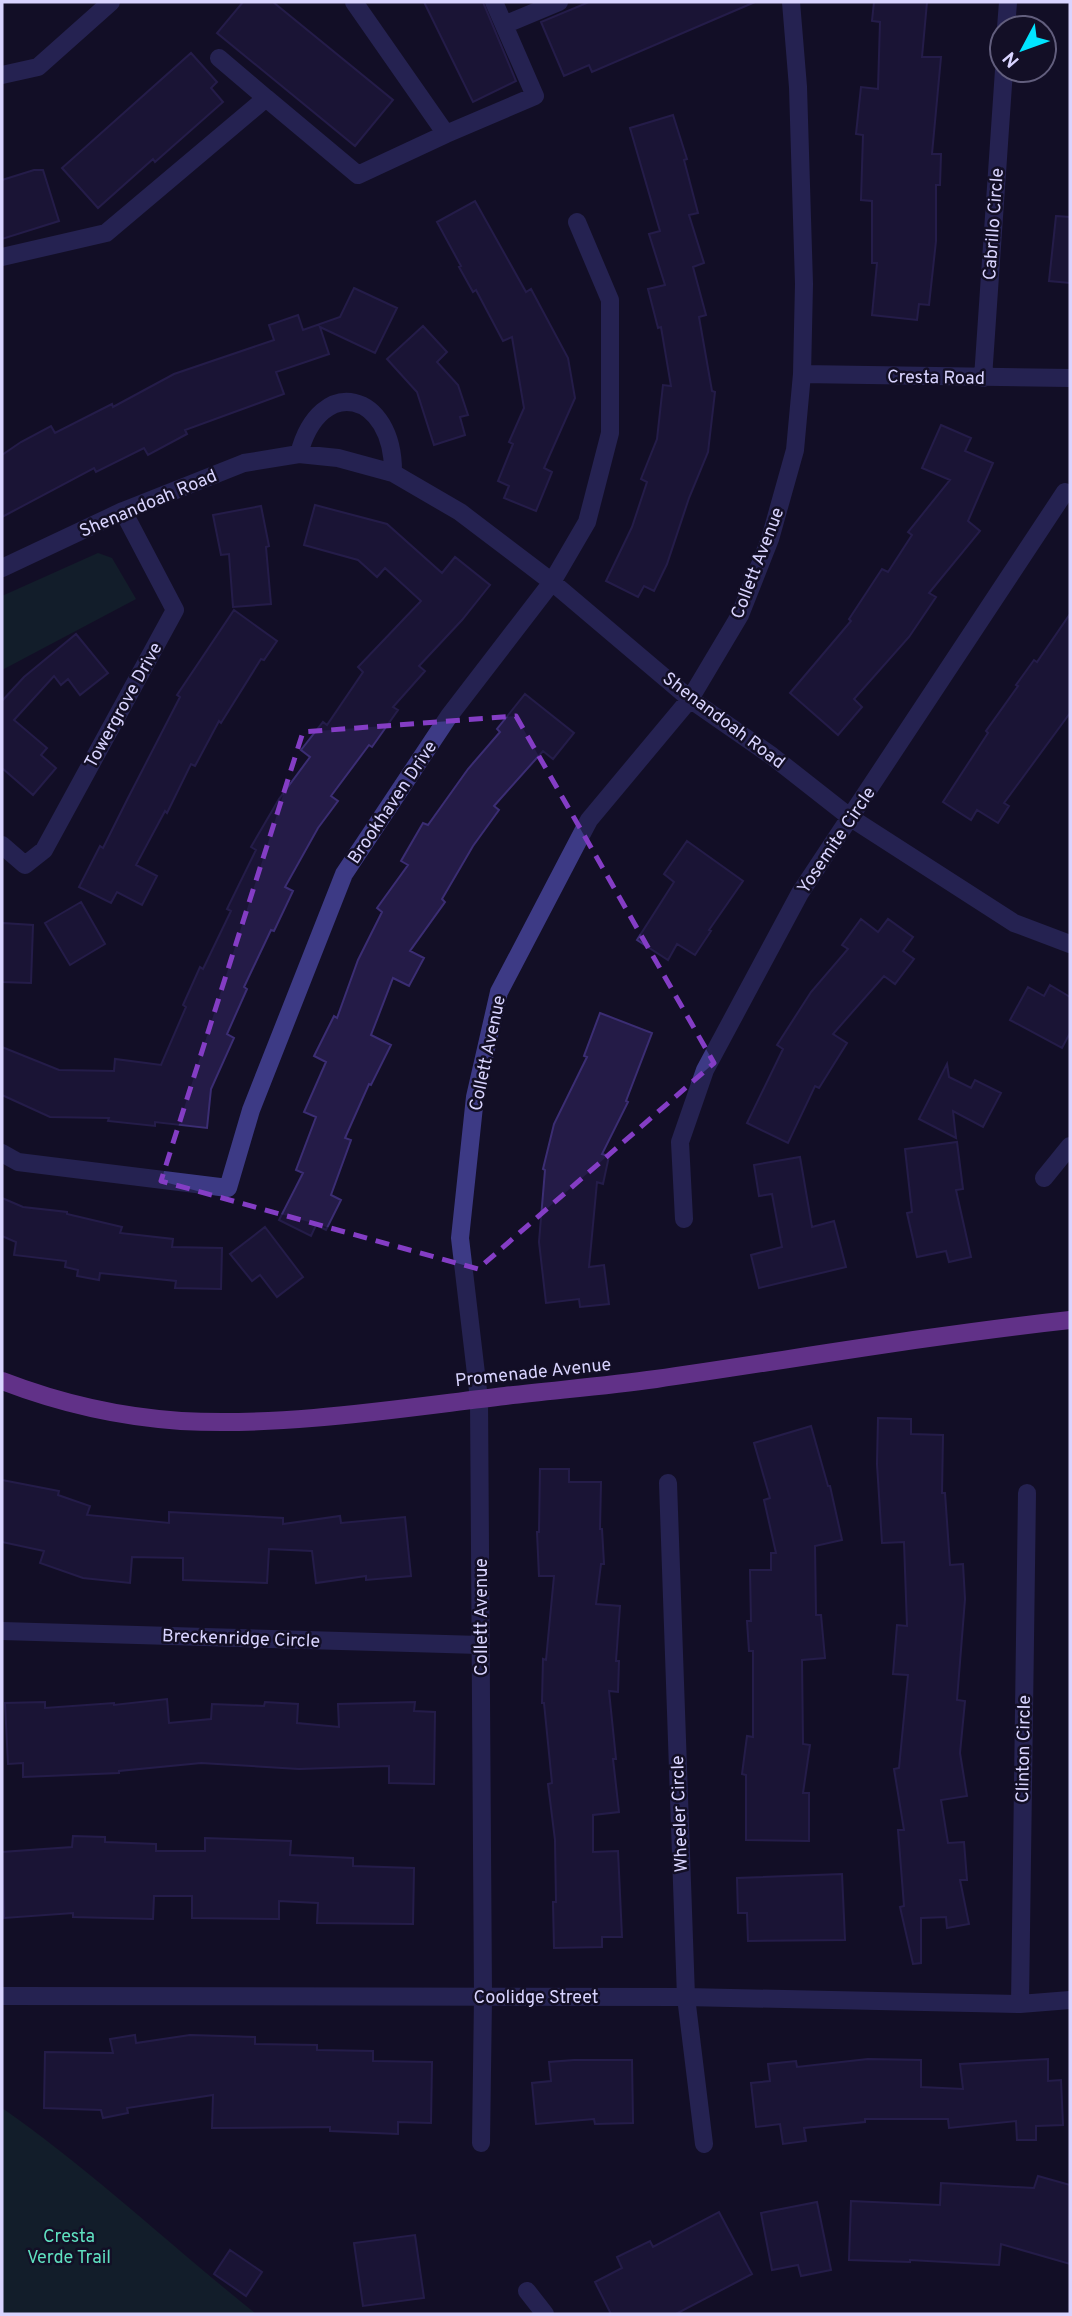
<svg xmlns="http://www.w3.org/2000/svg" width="1072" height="2316" viewBox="0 0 1072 2316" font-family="Overpass,sans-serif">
	<rect width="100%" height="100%" fill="#130f26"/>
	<!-- green -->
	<path fill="#12302f" d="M 98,553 L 112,558 L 136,599 L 2,670 L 2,596 Z
		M 2,2108 C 91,2170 171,2246 256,2314 L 2,2314 Z"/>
	<!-- building -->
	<path fill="#241b47" stroke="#3b2d73" stroke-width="2" d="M 243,2 L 273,2 L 393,100 L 355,146 L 217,33 Z
		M 424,2 L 483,2 L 516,81 L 473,102 Z
		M 589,2 L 755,2 L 592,72 L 589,65 L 564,76 L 541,22 Z
		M 874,2 L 927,2 L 922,57 L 941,57 L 932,154 L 941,154 L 940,185 L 936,185 L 936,241 L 929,305 L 919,304 L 917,320 L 872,315 L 877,263 L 872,263 L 872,201 L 861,200 L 863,135 L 856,134 L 861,87 L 878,89 L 880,22 L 872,21 Z
		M 191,53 L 217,82 L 211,88 L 223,102 L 155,162 L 153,159 L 98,208 L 62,168 Z
		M 673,115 L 687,159 L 684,160 L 698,213 L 689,215 L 704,263 L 693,267 L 706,315 L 699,317 L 712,391 L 715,392 L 708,452 L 689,498 L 667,564 L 654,591 L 644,586 L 638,597 L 606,581 L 632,527 L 647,482 L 641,479 L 657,439 L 663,385 L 671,386 L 661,327 L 658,328 L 648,289 L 665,285 L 649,234 L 660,231 L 630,128 Z
		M 34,170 L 43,170 L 59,221 L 2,239 L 2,180 Z
		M 475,201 L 526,292 L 531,289 L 568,358 L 575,398 L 544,468 L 552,472 L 536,511 L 504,498 L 509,486 L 498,481 L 513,444 L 509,442 L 524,408 L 512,337 L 503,341 L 476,290 L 473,292 L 459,267 L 461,266 L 437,222 Z
		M 1056,216 L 1070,217 L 1070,283 L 1049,281 Z
		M 354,288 L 397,308 L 375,353 L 320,327 L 329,354 L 276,372 L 284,394 L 185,430 L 187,434 L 148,455 L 144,448 L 96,472 L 94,468 L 2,517 L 2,455 L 21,442 L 51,426 L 55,433 L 112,404 L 113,407 L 174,374 L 274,340 L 269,325 L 298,315 L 303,330 L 340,317 Z
		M 423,326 L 447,352 L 437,362 L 458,385 L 468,415 L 460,417 L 465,435 L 434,445 L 417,392 L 387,359 Z
		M 941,425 L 971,438 L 965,451 L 993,463 L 968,521 L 980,531 L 929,593 L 936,597 L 909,637 L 854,699 L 862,707 L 838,735 L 790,693 L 851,621 L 849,619 L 882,569 L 888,572 L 912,535 L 908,532 L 950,480 L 922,468 Z
		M 315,505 L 387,524 L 442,573 L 455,557 L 490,585 L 462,620 L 419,666 L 425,671 L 393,707 L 398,710 L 372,747 L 369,745 L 331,796 L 338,801 L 318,828 L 285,887 L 293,891 L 274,931 L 271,930 L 244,987 L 247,989 L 227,1034 L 234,1038 L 211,1089 L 207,1128 L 155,1122 L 155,1126 L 108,1121 L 109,1118 L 50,1117 L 2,1095 L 2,1047 L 59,1070 L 114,1071 L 115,1059 L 161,1065 L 186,1007 L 183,1005 L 200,967 L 203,969 L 231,911 L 227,909 L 256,850 L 251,847 L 279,799 L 310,757 L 301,750 L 323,722 L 327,725 L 363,672 L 358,667 L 421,601 L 385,568 L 377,577 L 358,560 L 304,545 Z
		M 261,506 L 269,546 L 266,547 L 271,604 L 233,607 L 229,554 L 221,555 L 213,515 Z
		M 234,610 L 277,641 L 264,660 L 261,659 L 221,723 L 219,721 L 195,766 L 191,764 L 167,813 L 165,811 L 136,865 L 157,876 L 142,905 L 117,892 L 111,903 L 79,887 L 100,846 L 103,848 L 127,800 L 180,697 L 177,695 Z
		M 1070,614 L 1070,713 L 1004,803 L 1009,806 L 998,823 L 977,810 L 971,820 L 943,802 L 988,733 L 986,731 L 1018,686 L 1016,685 L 1034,660 L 1037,662 Z
		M 76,634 L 108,673 L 80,695 L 68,679 L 61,685 L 54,676 L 14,720 L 47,748 L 41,755 L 56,768 L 33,795 L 2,768 L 2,701 L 24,677 Z
		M 525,694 L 574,733 L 553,759 L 543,751 L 494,806 L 499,810 L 473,846 L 442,899 L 445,902 L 410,951 L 424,958 L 409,986 L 393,978 L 371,1035 L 391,1045 L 371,1085 L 369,1084 L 345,1138 L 351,1140 L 331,1195 L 341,1200 L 326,1230 L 316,1225 L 311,1236 L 279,1220 L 303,1173 L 296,1170 L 316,1117 L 304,1112 L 326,1062 L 314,1056 L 334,1016 L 337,1018 L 358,960 L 382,912 L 377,908 L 408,865 L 401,861 L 423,823 L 428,825 L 468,769 L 500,732 L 497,729 Z
		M 687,841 L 743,881 L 709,930 L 711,931 L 695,955 L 677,944 L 668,960 L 637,940 L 674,882 L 664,874 Z
		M 81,902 L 105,944 L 70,965 L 45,923 Z
		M 861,919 L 878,932 L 888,919 L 913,937 L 903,951 L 914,959 L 895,984 L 884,976 L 833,1034 L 847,1043 L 819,1088 L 815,1086 L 788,1143 L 747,1123 L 783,1049 L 777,1045 L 811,992 L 848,949 L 842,945 Z
		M 2,923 L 33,925 L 31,983 L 2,982 Z
		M 1050,985 L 1070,997 L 1070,1033 L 1062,1048 L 1010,1020 L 1028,987 L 1044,996 Z
		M 600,1013 L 652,1033 L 626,1101 L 628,1102 L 602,1154 L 609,1156 L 603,1184 L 597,1182 L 589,1267 L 604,1265 L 609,1304 L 580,1307 L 579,1299 L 546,1303 L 539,1242 L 545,1170 L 543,1169 L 554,1124 L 587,1057 L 584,1056 Z
		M 947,1064 L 949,1077 L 971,1088 L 975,1080 L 1001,1093 L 983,1127 L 953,1111 L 956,1138 L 919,1119 Z
		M 957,1142 L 963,1189 L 956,1190 L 971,1257 L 949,1262 L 946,1251 L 917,1257 L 907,1213 L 912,1212 L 905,1149 Z
		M 800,1157 L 812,1227 L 834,1221 L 846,1267 L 759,1288 L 751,1255 L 782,1247 L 772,1194 L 759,1196 L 754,1165 Z
		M 2,1198 L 23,1207 L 67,1212 L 67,1214 L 122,1227 L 120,1233 L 173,1239 L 172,1247 L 222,1248 L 221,1289 L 175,1288 L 176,1281 L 100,1273 L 99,1280 L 77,1276 L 78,1270 L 65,1267 L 66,1261 L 14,1255 L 16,1242 L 2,1236 Z
		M 265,1227 L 303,1277 L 277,1297 L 260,1275 L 252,1281 L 230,1254 Z
		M 878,1418 L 911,1419 L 911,1434 L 943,1435 L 942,1493 L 945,1493 L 950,1565 L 963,1564 L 965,1599 L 957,1700 L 965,1701 L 960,1753 L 967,1796 L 941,1800 L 948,1843 L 964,1842 L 967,1880 L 960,1880 L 969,1924 L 947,1928 L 946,1917 L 921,1918 L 921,1963 L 913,1964 L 900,1907 L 904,1906 L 898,1830 L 904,1830 L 894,1769 L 899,1768 L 908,1675 L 893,1674 L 897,1625 L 907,1626 L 904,1542 L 882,1543 L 877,1464 Z
		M 811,1426 L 828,1486 L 830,1486 L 842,1540 L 815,1546 L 816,1615 L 821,1615 L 825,1658 L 802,1660 L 803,1744 L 810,1745 L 803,1793 L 809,1793 L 809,1841 L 746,1840 L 746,1775 L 742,1774 L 747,1736 L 753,1737 L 753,1651 L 749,1651 L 747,1621 L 751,1621 L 750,1570 L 771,1570 L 771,1553 L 776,1553 L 764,1500 L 770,1498 L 754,1443 Z
		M 540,1469 L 569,1469 L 569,1482 L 601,1482 L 600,1529 L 602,1529 L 604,1564 L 601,1564 L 596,1604 L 620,1606 L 616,1661 L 619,1661 L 618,1692 L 609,1691 L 616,1759 L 613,1759 L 619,1812 L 593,1815 L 593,1852 L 618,1851 L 622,1937 L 602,1937 L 602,1947 L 554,1948 L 553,1902 L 556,1902 L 555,1840 L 548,1784 L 552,1783 L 544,1703 L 542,1703 L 543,1659 L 546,1660 L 554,1576 L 539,1576 L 537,1532 L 539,1532 Z
		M 2,1480 L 59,1491 L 58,1495 L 90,1506 L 87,1515 L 169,1523 L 169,1512 L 283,1518 L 283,1524 L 340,1516 L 341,1523 L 405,1517 L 411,1576 L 366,1580 L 366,1576 L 316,1583 L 312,1551 L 269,1549 L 267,1583 L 183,1580 L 183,1558 L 132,1557 L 130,1583 L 83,1578 L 40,1563 L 44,1551 L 2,1542 Z
		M 167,1699 L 169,1723 L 211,1719 L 212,1704 L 264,1706 L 265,1702 L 298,1704 L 297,1723 L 339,1727 L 338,1704 L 415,1702 L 414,1711 L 435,1712 L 434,1784 L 389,1783 L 389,1766 L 299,1769 L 201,1763 L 119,1771 L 119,1773 L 23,1777 L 23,1763 L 8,1764 L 5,1703 L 45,1702 L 45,1708 L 114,1703 L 114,1705 Z
		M 73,1836 L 105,1837 L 105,1842 L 156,1844 L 156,1851 L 205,1851 L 205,1838 L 291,1841 L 290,1855 L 353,1858 L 353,1866 L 414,1868 L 413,1924 L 317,1923 L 318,1903 L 279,1901 L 279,1919 L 192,1918 L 192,1896 L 154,1896 L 153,1919 L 73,1917 L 73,1913 L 4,1918 L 2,1852 L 72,1847 Z
		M 842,1874 L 845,1940 L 748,1941 L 747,1913 L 738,1913 L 737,1878 Z
		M 135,2035 L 136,2043 L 190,2035 L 255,2037 L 255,2044 L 317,2045 L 317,2050 L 373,2051 L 373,2061 L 432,2062 L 431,2123 L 398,2122 L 398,2134 L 330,2131 L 330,2127 L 212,2128 L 213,2095 L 127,2108 L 128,2113 L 103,2118 L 101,2110 L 44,2108 L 45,2052 L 113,2053 L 110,2039 Z
		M 868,2059 L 921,2060 L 921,2087 L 963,2089 L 960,2064 L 1048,2059 L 1048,2081 L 1061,2080 L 1063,2125 L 1036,2126 L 1036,2140 L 1017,2140 L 1016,2121 L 949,2128 L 948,2119 L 865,2119 L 865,2122 L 804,2128 L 806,2141 L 783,2144 L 780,2124 L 756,2127 L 751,2083 L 770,2081 L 768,2064 L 796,2061 L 797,2067 Z
		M 574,2060 L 632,2060 L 633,2123 L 595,2124 L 594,2119 L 536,2124 L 532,2083 L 551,2081 L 549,2062 Z
		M 1038,2176 L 1070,2185 L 1070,2264 L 1001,2244 L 999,2265 L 910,2260 L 910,2262 L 849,2260 L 851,2201 L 940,2205 L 941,2183 L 1034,2188 Z
		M 817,2202 L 831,2270 L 801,2276 L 798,2265 L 772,2270 L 761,2213 Z
		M 719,2212 L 752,2274 L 676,2314 L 611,2314 L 595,2282 L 622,2268 L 617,2257 L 650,2241 L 653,2247 Z
		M 415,2235 L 424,2298 L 363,2306 L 354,2243 Z
		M 230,2250 L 262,2272 L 246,2296 L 214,2274 Z"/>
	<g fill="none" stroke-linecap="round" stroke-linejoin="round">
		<!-- minor -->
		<path stroke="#3d3a85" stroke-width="18" d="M 504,25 L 559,2
			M 1006,28 L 1008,2
			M 219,58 L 266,98
			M 2,75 L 38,67 L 111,2
			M 446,134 L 535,96 L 494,2
			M 2,257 L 106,233 L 266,98 L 358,175 L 446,134 L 354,2
			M 802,374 L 1070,378
			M 983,378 L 1004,70
			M 299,454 C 320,373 394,392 393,473
			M 2,568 L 123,511 L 244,463 L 299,454 L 338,458 L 393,473 L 460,512 L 552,582 L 690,699 L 772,756 L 851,818 L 1014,923 L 1070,944
			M 2,845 L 25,865 L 44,850 L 175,610 L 123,511
			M 2,1153 L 18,1162 L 228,1188 L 251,1110 L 344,874 L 449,716 L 552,582 L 587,522 L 610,433 L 610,300 L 577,222
			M 1044,1178 L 1070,1146
			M 684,1219 L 680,1142 L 705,1070 L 800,893 L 1065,492
			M 668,1483 L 686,1997 L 704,2144
			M 2,1631 L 480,1645
			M 2,1996 L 686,1997 L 1020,2004 L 1070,2000
			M 1020,2004 L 1027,1493
			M 481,2143 L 483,1998 L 479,1399 L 460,1238 L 475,1097 L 499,992 L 589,820 L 690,699 L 740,615 L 770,539 L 795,450 L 802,374 L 804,284 L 798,87 L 791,2
			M 527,2291 L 545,2314"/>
		<!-- major -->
		<path stroke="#c25bff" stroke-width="18" d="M 2,1381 C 59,1403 119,1417 181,1421 C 284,1427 403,1408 505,1396 C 556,1390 606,1386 656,1379 C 794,1359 932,1335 1070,1320"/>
	</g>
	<!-- marked area -->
	<path d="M0 0H1072V2316H0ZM 516,716 L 714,1063 L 478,1269 L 161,1181 L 303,732 Z" fill="#130f26" fill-opacity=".55" fill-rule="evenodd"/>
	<path fill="none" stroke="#843dc5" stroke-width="5" stroke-dasharray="14 9" stroke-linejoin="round" d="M 516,716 L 714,1063 L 478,1269 L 161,1181 L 303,732 Z"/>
	<g text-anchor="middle" stroke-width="5" stroke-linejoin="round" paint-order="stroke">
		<!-- street labels -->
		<g font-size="18" fill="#d9d4ff" stroke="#130f26">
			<text transform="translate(993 224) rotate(-86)" y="6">Cabrillo Circle</text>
			<text transform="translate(936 377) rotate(1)" y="6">Cresta Road</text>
			<text transform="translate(148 503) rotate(-23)" y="6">Shenandoah Road</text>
			<text transform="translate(757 563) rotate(-69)" y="6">Collett Avenue</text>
			<text transform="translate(123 705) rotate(-61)" y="6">Towergrove Drive</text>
			<text transform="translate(724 720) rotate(37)" y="6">Shenandoah Road</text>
			<text transform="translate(392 802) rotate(-56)" y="6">Brookhaven Drive</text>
			<text transform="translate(836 840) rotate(-56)" y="6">Yosemite Circle</text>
			<text transform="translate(487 1053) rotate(-78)" y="6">Collett Avenue</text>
			<text transform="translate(533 1372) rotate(-6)" y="6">Promenade Avenue</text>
			<text transform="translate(481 1617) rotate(-90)" y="6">Collett Avenue</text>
			<text transform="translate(241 1638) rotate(2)" y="6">Breckenridge Circle</text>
			<text transform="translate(1023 1749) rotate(-89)" y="6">Clinton Circle</text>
			<text transform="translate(679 1814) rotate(-92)" y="6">Wheeler Circle</text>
			<text x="536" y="2003">Coolidge Street</text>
		</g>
		<!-- park labels -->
		<g font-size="18" fill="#5fe0c0" stroke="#130f26">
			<text x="69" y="2242">Cresta<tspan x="69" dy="21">Verde Trail</tspan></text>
		</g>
	</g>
	<!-- border -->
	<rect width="1072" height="2316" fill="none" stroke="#d9d4ff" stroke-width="7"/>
	<!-- north arrow -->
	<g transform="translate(1023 49) rotate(229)"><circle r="33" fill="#130f26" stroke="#625e7d" stroke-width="2"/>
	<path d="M0-5L12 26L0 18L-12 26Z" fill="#00e5ff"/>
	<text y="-10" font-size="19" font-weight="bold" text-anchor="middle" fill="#d9d4ff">N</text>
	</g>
</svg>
